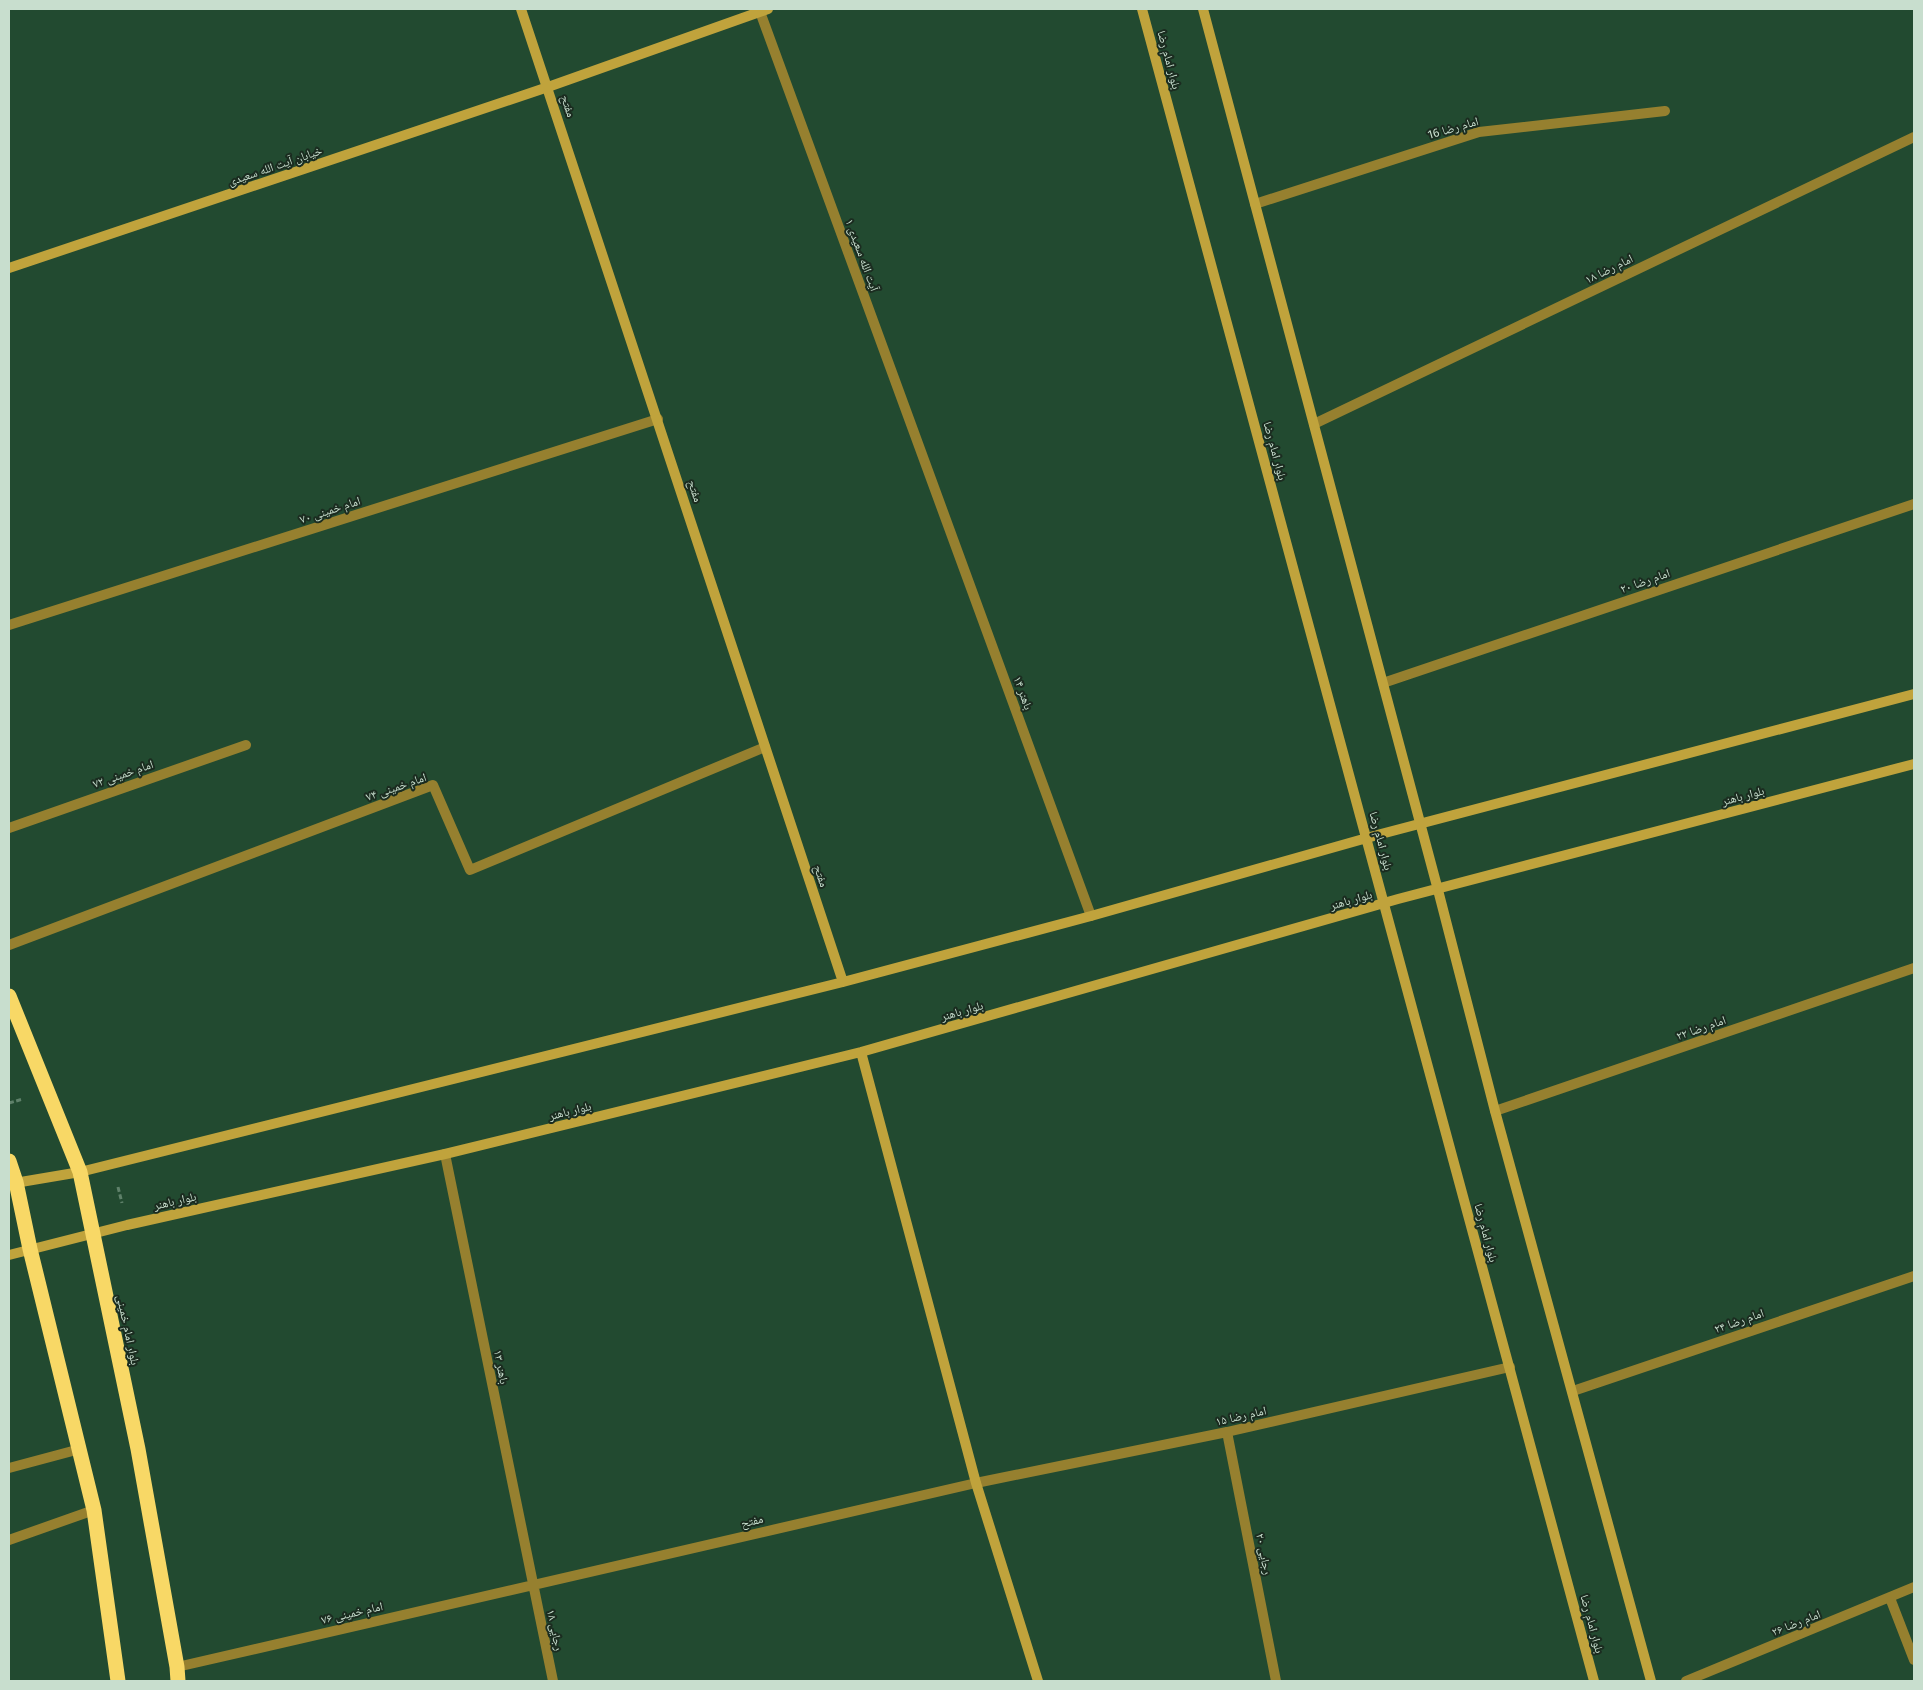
<svg xmlns="http://www.w3.org/2000/svg" width="1923" height="1690" viewBox="0 0 1923 1690" font-family="'Fira Sans','Noto Naskh Arabic',sans-serif">
	<rect width="100%" height="100%" fill="#224a30"/>
	<g fill="none" stroke-linecap="round" stroke-linejoin="round">
		<!-- path -->
		<path stroke="#5f816a" stroke-width="3" stroke-dasharray="5 2.5" stroke-linecap="butt" d="M 9,1103 L 23,1099
			M 118,1187 L 122,1203"/>
		<!-- lane -->
		<path stroke="#96802f" stroke-width="10" d="M 9,1540 L 94,1510"/>
		<!-- street -->
		<path stroke="#96802f" stroke-width="10" d="M 759,9 L 1091,916
			M 1255,204 L 1479,132 L 1665,111
			M 1314,424 L 1914,137
			M 9,625 L 658,419
			M 1383,683 L 1914,504
			M 9,828 L 246,745
			M 9,945 L 433,785 L 470,870 L 765,747
			M 1495,1111 L 1914,968
			M 445,1154 L 553,1681
			M 1573,1391 L 1914,1276
			M 1227,1432 L 1276,1681
			M 9,1468 L 80,1449
			M 1890,1598 L 1914,1660
			M 177,1667 L 976,1483 L 1227,1432 L 1510,1367
			M 1686,1681 L 1914,1587"/>
		<!-- secondary -->
		<path stroke="#c0a33c" stroke-width="10" d="M 521,9 L 843,982
			M 1142,9 L 1594,1681
			M 1203,9 L 1438,890 L 1495,1111 L 1651,1681
			M 9,268 L 548,87 L 768,9
			M 861,1052 L 976,1483 L 1038,1681
			M 9,1184 L 80,1172 L 843,982 L 1091,916 L 1381,834 L 1914,694
			M 9,1255 L 127,1225 L 445,1154 L 861,1052 L 1398,899 L 1914,764"/>
		<!-- highway -->
		<path stroke="#f8d866" stroke-width="15" d="M 9,996 L 80,1172 L 138,1449 L 177,1667 L 178,1681
			M 9,1161 L 16,1182 L 30,1249 L 94,1510 L 118,1681"/>
	</g>
	<g text-anchor="middle" stroke-width="4" stroke-linejoin="round" paint-order="stroke">
		<!-- street labels -->
		<g font-size="12" fill="#c8dece" stroke="#1b2c20">
			<text transform="translate(1169 60) rotate(75)" y="4">بلوار امام رضا</text>
			<text transform="translate(568 106) rotate(72)" y="4">مفتح</text>
			<text transform="translate(1453 128) rotate(-16)" y="4">امام رضا 16</text>
			<text transform="translate(275 166) rotate(-19)" y="4">خیابان آیت الله سعیدی</text>
			<text transform="translate(862 255) rotate(70)" y="4">آیت الله سعیدی ۱</text>
			<text transform="translate(1609 269) rotate(-26)" y="4">امام رضا ۱۸</text>
			<text transform="translate(1275 451) rotate(75)" y="4">بلوار امام رضا</text>
			<text transform="translate(695 491) rotate(72)" y="4">مفتح</text>
			<text transform="translate(330 510) rotate(-18)" y="4">امام خمینی ۷۰</text>
			<text transform="translate(1645 581) rotate(-19)" y="4">امام رضا ۲۰</text>
			<text transform="translate(1023 693) rotate(70)" y="4">باهنر ۱۴</text>
			<text transform="translate(123 774) rotate(-19)" y="4">امام خمینی ۷۲</text>
			<text transform="translate(396 787) rotate(-19)" y="4">امام خمینی ۷۴</text>
			<text transform="translate(1743 796) rotate(-15)" y="4">بلوار باهنر</text>
			<text transform="translate(1381 841) rotate(75)" y="4">بلوار امام رضا</text>
			<text transform="translate(821 876) rotate(72)" y="4">مفتح</text>
			<text transform="translate(1351 900) rotate(-16)" y="4">بلوار باهنر</text>
			<text transform="translate(962 1011) rotate(-16)" y="4">بلوار باهنر</text>
			<text transform="translate(1701 1028) rotate(-19)" y="4">امام رضا ۲۲</text>
			<text transform="translate(570 1111) rotate(-14)" y="4">بلوار باهنر</text>
			<text transform="translate(175 1201) rotate(-13)" y="4">بلوار باهنر</text>
			<text transform="translate(1486 1233) rotate(75)" y="4">بلوار امام رضا</text>
			<text transform="translate(1739 1321) rotate(-19)" y="4">امام رضا ۲۴</text>
			<text transform="translate(128 1330) rotate(78)" y="4">بلوار امام خمینی</text>
			<text transform="translate(501 1367) rotate(79)" y="4">باهنر ۱۳</text>
			<text transform="translate(1241 1416) rotate(-13)" y="4">امام رضا ۱۵</text>
			<text transform="translate(752 1521) rotate(-13)" y="4">مفتح</text>
			<text transform="translate(1264 1554) rotate(79)" y="4">رجایی ۲۰</text>
			<text transform="translate(352 1613) rotate(-13)" y="4">امام خمینی ۷۶</text>
			<text transform="translate(1796 1623) rotate(-22)" y="4">امام رضا ۲۶</text>
			<text transform="translate(1592 1624) rotate(75)" y="4">بلوار امام رضا</text>
			<text transform="translate(555 1630) rotate(78)" y="4">رجایی ۱۸</text>
		</g>
	</g>
	<!-- border -->
	<rect width="1923" height="1690" fill="none" stroke="#c8dece" stroke-width="20"/>
</svg>
